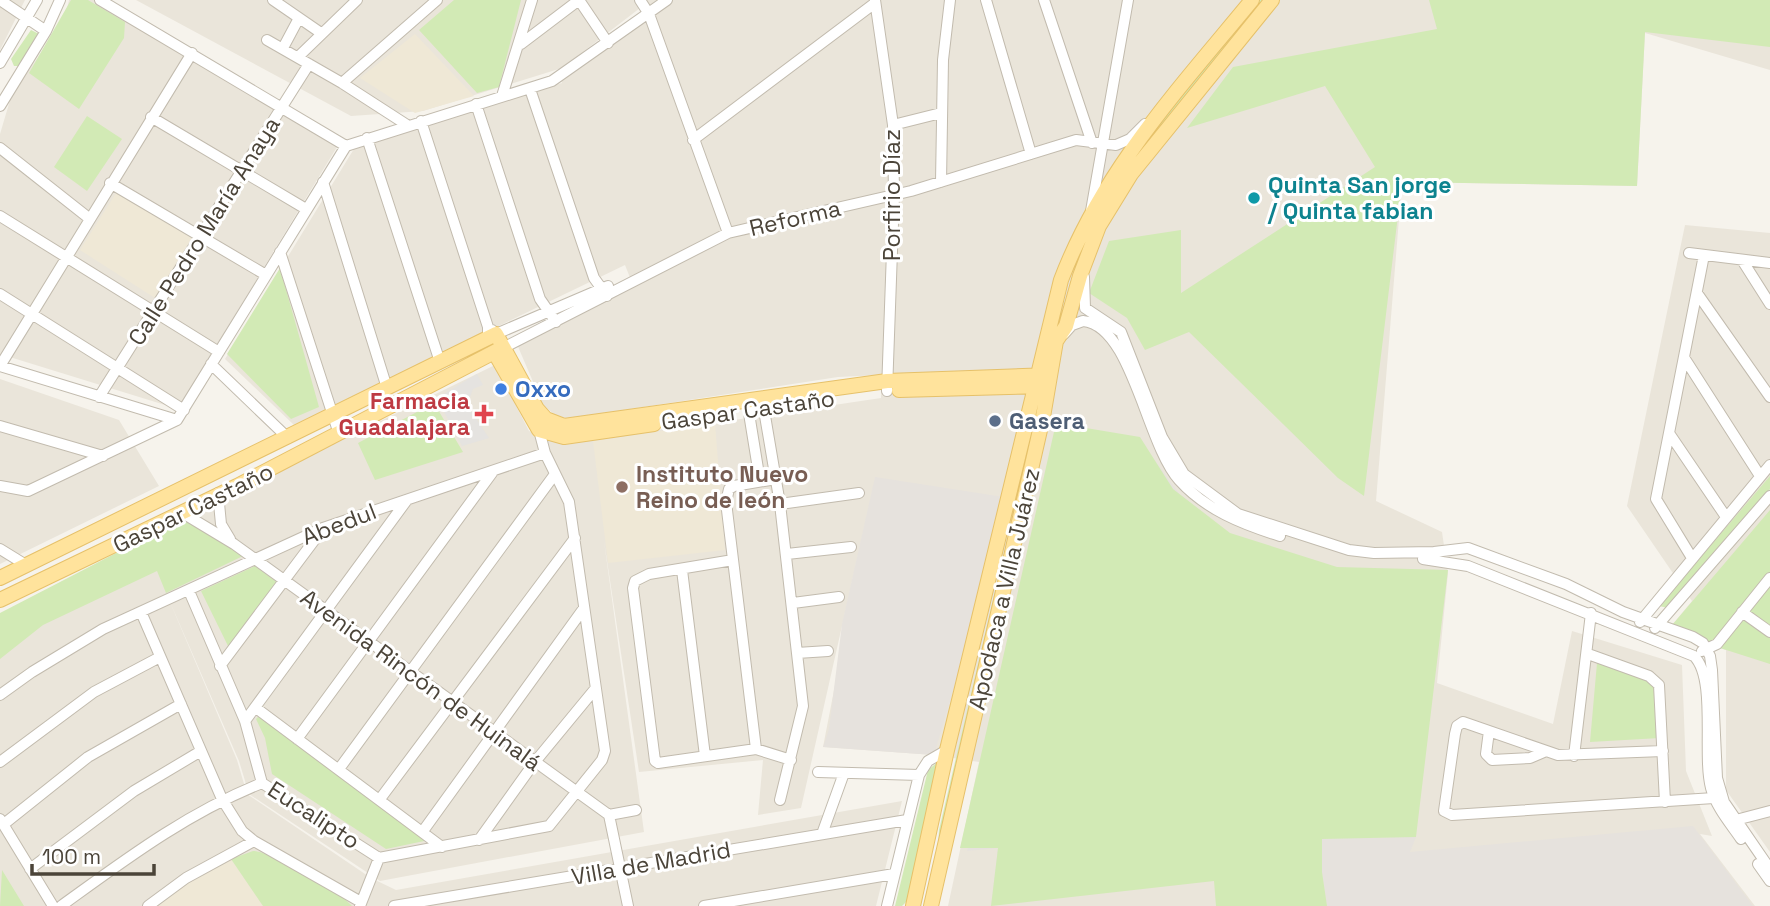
<svg xmlns="http://www.w3.org/2000/svg" width="1770" height="906" viewBox="0 0 1770 906" font-family="'Space Grotesk',sans-serif">
	<rect width="100%" height="100%" fill="#f6f3ec"/>
	<!-- residential -->
	<path fill="#eae5da" d="M 0,0 L 25,0 L 0,50 Z
		M 69,0 L 95,0 L 340,142 L 178,409 L 0,354 L 0,134 L 11,97 L 65,17 Z
		M 136,0 L 636,0 L 640,8 L 562,68 L 423,111 L 351,116 Z
		M 646,0 L 1770,0 L 1770,70 L 1645,33 L 1637,186 L 1402,182 L 1376,501 L 1442,532 L 1448,573 L 1437,683 L 1553,724 L 1572,631 L 1682,665 L 1686,771 L 1712,836 L 1700,834 L 1755,906 L 948,906 L 979,762 L 934,755 L 823,747 L 874,484 L 801,808 L 758,815 L 763,760 L 639,772 L 604,541 L 644,832 L 380,881 L 249,794 L 239,761 L 167,595 L 237,760 L 247,794 L 371,878 L 396,890 L 902,801 L 876,906 L 0,906 L 0,617 L 180,519 L 495,365 L 529,431 L 557,442 L 714,423 L 881,398 L 881,375 L 838,377 L 565,419 L 555,415 L 543,405 L 516,342 L 631,280 L 625,265 L 294,425 L 225,359 L 357,144 L 562,83 L 561,80 L 652,15 Z
		M 1685,225 L 1770,233 L 1770,852 L 1726,790 L 1726,650 L 1667,631 L 1692,601 L 1627,506 Z
		M 0,379 L 119,420 L 159,486 L 0,564 Z"/>
	<!-- industrial -->
	<path fill="#e6e2dd" d="M 1156,462 L 1194,514 L 1322,838 L 1416,837 L 1410,852 L 1693,826 L 1753,906 L 1327,906 L 1322,872 L 992,898 L 998,848 L 967,851 L 997,755 Z
		M 875,477 L 1010,498 L 934,755 L 823,747 L 829,729 L 842,624 Z"/>
	<!-- education -->
	<path fill="#efe8d6" d="M 415,34 L 474,96 L 415,113 L 360,78 Z
		M 118,190 L 193,236 L 155,298 L 80,250 Z
		M 715,423 L 725,550 L 608,563 L 593,441 Z
		M 231,859 L 263,906 L 154,906 L 185,882 Z"/>
	<!-- green -->
	<path fill="#d2eab5" d="M 71,0 L 88,0 L 125,22 L 124,38 L 79,109 L 29,73 Z
		M 454,0 L 521,0 L 499,87 L 477,93 L 419,30 Z
		M 1258,0 L 1264,0 L 1215,61 L 1075,269 L 1088,232 L 1124,167 Z
		M 1429,0 L 1770,0 L 1770,47 L 1645,32 L 1637,186 L 1402,182 L 1364,496 L 1338,478 L 1189,332 L 1145,350 L 1127,318 L 1089,293 L 1109,241 L 1181,230 L 1181,293 L 1375,167 L 1325,86 L 1187,128 L 1233,67 L 1437,29 Z
		M 31,30 L 39,34 L 19,66 L 14,66 L 11,59 Z
		M 87,116 L 122,139 L 87,191 L 54,167 Z
		M 280,268 L 319,407 L 291,419 L 227,354 Z
		M 434,403 L 463,452 L 375,480 L 358,443 Z
		M 1056,423 L 1140,437 L 1173,489 L 1230,533 L 1337,567 L 1448,570 L 1416,837 L 1322,839 L 1322,872 L 1327,906 L 1216,906 L 1214,881 L 991,906 L 998,848 L 960,848 Z
		M 1025,464 L 938,849 L 939,830 Z
		M 1770,476 L 1770,489 L 1668,608 L 1659,606 Z
		M 1770,510 L 1770,664 L 1667,631 Z
		M 180,520 L 213,532 L 243,556 L 166,593 L 157,571 L 43,625 L 0,659 L 0,613 Z
		M 255,566 L 278,583 L 229,648 L 201,591 Z
		M 1597,663 L 1658,685 L 1660,738 L 1590,742 Z
		M 260,715 L 429,840 L 386,849 L 272,774 L 265,738 L 256,719 Z
		M 939,761 L 911,897 L 902,906 L 895,906 L 928,770 Z
		M 253,851 C 271,851 340,891 352,906 L 263,906 L 231,859 Z
		M 2,870 L 24,906 L 0,906 Z"/>
	<!-- parking -->
	<path fill="#e5e3e0" d="M 477,374 L 483,385 L 473,389 L 467,405 L 489,438 L 462,446 L 437,398 Z"/>
	<g fill="none" stroke-linecap="round" stroke-linejoin="round">
		<defs>
			<path id="minor" d="M 0,0 L 46,31
				M 100,0 L 346,146
				M 273,0 L 321,33
				M 579,0 L 608,43
				M 640,0 L 649,14 L 728,233
				M 875,0 L 893,125 L 894,195 L 887,391
				M 986,0 L 1031,154
				M 1044,0 L 1092,143
				M 267,40 L 342,83 L 407,125
				M 521,44 L 579,0
				M 283,48 L 299,18
				M 298,57 L 357,0
				M 0,63 L 37,0
				M 342,83 L 437,0
				M 530,89 L 594,278 L 607,296
				M 502,96 L 532,0
				M 476,104 L 540,299 L 556,322
				M 0,106 L 46,31 L 60,0
				M 151,117 L 306,209
				M 421,121 L 488,327 L 488,338
				M 893,125 L 941,113
				M 367,138 L 440,362
				M 693,140 L 875,3
				M 0,148 L 90,219
				M 323,182 L 387,388
				M 941,182 L 943,60 L 950,0
				M 110,183 L 266,275
				M 1091,211 L 1128,0
				M 0,216 L 219,352
				M 280,252 L 339,434
				M 1689,253 L 1770,263
				M 1742,260 L 1770,304
				M 1084,277 L 1085,308 L 1121,332 L 1162,437 L 1184,474 L 1238,514 L 1349,550 L 1374,553 L 1434,552 L 1468,548 L 1566,584 L 1623,612 L 1693,637 L 1703,643 L 1710,656 L 1712,670 L 1717,778 L 1724,802 L 1770,869
				M 1697,293 L 1770,397
				M 0,294 L 184,410
				M 492,330 L 496,334 L 608,286
				M 1064,334 L 1072,325 L 1083,321 C 1132,325 1146,443 1179,480 C 1206,510 1242,524 1280,536
				M 503,348 L 728,233 L 911,191 L 1076,140 L 1116,145 L 1130,139 L 1145,124
				M 1685,359 L 1760,476
				M 211,364 L 288,438
				M 99,397 L 309,64
				M 762,398 L 780,504 L 803,706 L 780,800
				M 747,401 L 760,481
				M 177,420 L 0,366 L 192,53
				M 0,426 L 103,456
				M 1669,433 L 1726,517
				M 0,486 L 28,491 L 177,420 L 346,146 L 552,81 L 667,0
				M 218,493 L 221,524 L 230,539
				M 780,504 L 859,493
				M 181,512 L 234,544 L 609,815
				M 0,549 L 26,565
				M 787,554 L 851,547
				M 1692,558 L 1656,499 L 1704,255
				M 1423,559 L 1468,566 L 1694,656 C 1717,679 1702,754 1711,788 C 1716,807 1730,823 1741,839
				M 733,560 L 649,574 L 635,581 L 633,588 L 655,761 L 658,763 L 756,749 L 791,760
				M 682,570 L 705,756
				M 189,591 L 245,721 L 262,783 L 379,858 L 549,826 L 602,760 L 605,751 L 569,502 L 545,453 L 539,430
				M 793,603 L 839,597
				M 141,612 L 222,799 L 242,831 L 254,841 L 361,902
				M 1742,612 L 1770,632
				M 1640,622 L 1770,465
				M 1655,628 L 1770,496
				M 1702,651 L 1717,644 L 1770,578
				M 797,653 L 828,651
				M 1588,654 L 1649,676 L 1659,685 L 1665,802
				M 220,666 L 322,530
				M 0,695 L 32,672 L 103,629 L 323,528 L 545,453
				M 256,708 L 442,847
				M 245,721 L 407,500
				M 1489,731 L 1486,754 L 1492,760 L 1530,758 L 1544,752
				M 297,739 L 492,473
				M 756,749 L 726,502 L 729,489 L 734,486 L 776,479
				M 1663,751 L 1558,755 L 1463,722 L 1457,726 L 1455,734 L 1444,811 L 1452,815 L 1714,798
				M 1574,756 L 1591,613
				M 0,762 L 94,692 L 160,657
				M 339,769 L 555,474
				M 818,772 L 919,775 L 928,761 L 947,750
				M 380,799 L 575,538
				M 609,815 L 628,906
				M 609,815 L 636,810
				M 0,819 L 53,906
				M 1732,821 L 1770,811
				M 4,824 L 88,757 L 181,704
				M 423,831 L 584,608
				M 822,834 L 844,773
				M 479,840 L 534,763 L 595,689
				M 1758,864 L 1770,881
				M 30,869 L 134,791 L 201,751
				M 61,906 C 126,859 187,813 262,783
				M 148,906 L 186,878 L 254,841
				M 360,906 L 379,858
				M 394,906 L 907,820
				M 704,906 L 894,874
				M 887,906 L 919,775"/>
			<path id="major" d="M 496,355 L 539,430 L 564,437 L 654,424
				M 899,390 L 1043,386
				M 0,578 L 496,334 L 537,409 L 546,419 L 564,426 L 887,381 L 1050,375
				M 0,600 L 237,486 L 502,348
				M 913,906 L 947,750 L 1061,280 C 1103,170 1178,90 1252,0
				M 931,906 L 1043,417 L 1056,341 L 1066,326 L 1080,276 L 1099,226 L 1131,174 L 1272,0"/>
		</defs>
		<!-- minor casing -->
		<use href="#minor" stroke="#c2bbae" stroke-width="12"/>
		<!-- major casing -->
		<use href="#major" stroke="#e6c16a" stroke-width="16"/>
		<!-- minor -->
		<use href="#minor" stroke="#fff" stroke-width="10"/>
		<!-- major -->
		<use href="#major" stroke="#ffe39c" stroke-width="14"/>
	</g>
	<!-- markers -->
	<circle fill="#0f9aa8" stroke="#fff" stroke-width="2.5" cx="1254" cy="198" r="7"/>
	<circle fill="#3f7fe0" stroke="#fff" stroke-width="2.5" cx="501" cy="389" r="7"/>
	<path fill="#e0444e" stroke="#fff" stroke-width="2.5" d="M480.5 403.5h7v7h7v7h-7v7h-7v-7h-7v-7h7z"/>
	<circle fill="#5c6f8a" stroke="#fff" stroke-width="2.5" cx="995" cy="421" r="7"/>
	<circle fill="#8d6e63" stroke="#fff" stroke-width="2.5" cx="622" cy="487" r="7"/>
	<g text-anchor="middle" stroke-width="6" stroke-linejoin="round" paint-order="stroke">
		<!-- culture labels -->
		<g font-size="23" font-weight="bold" fill="#0d838f" stroke="#fff" text-anchor="start">
			<text x="1268" y="193">Quinta San jorge<tspan x="1268" dy="26">/ Quinta fabian</tspan></text>
		</g>
		<!-- street labels -->
		<g font-size="23" fill="#4b4439" stroke="#fff">
			<text transform="translate(892 195) rotate(-90)" y="8">Porfirio Díaz</text>
			<text transform="translate(795 218) rotate(-13)" y="8">Reforma</text>
			<text transform="translate(204 231) rotate(-58)" y="8">Calle Pedro María Anaya</text>
			<text transform="translate(748 410) rotate(-8)" y="8">Gaspar Castaño</text>
			<text transform="translate(193 508) rotate(-26)" y="8">Gaspar Castaño</text>
			<text transform="translate(339 524) rotate(-21)" y="8">Abedul</text>
			<text transform="translate(1004 589) rotate(-77)" y="8">Apodaca a Villa Juárez</text>
			<text transform="translate(421 680) rotate(36)" y="8">Avenida Rincón de Huinalá</text>
			<text transform="translate(314 815) rotate(33)" y="8">Eucalipto</text>
			<text transform="translate(651 863) rotate(-10)" y="8">Villa de Madrid</text>
		</g>
		<!-- shop labels -->
		<g font-size="23" font-weight="bold" fill="#366cbe" stroke="#fff" text-anchor="start">
			<text x="515" y="397">Oxxo</text>
		</g>
		<!-- health labels -->
		<g font-size="23" font-weight="bold" fill="#be3a42" stroke="#fff" text-anchor="end">
			<text x="470" y="409">Farmacia<tspan x="470" dy="26">Guadalajara</tspan></text>
		</g>
		<!-- service labels -->
		<g font-size="23" font-weight="bold" fill="#4e5e75" stroke="#fff" text-anchor="start">
			<text x="1009" y="429">Gasera</text>
		</g>
		<!-- education labels -->
		<g font-size="23" font-weight="bold" fill="#785e54" stroke="#fff" text-anchor="start">
			<text x="636" y="482">Instituto Nuevo<tspan x="636" dy="26">Reino de león</tspan></text>
		</g>
	</g>
	<!-- scale -->
	<path d="M32 864v10h122v-10" fill="none" stroke="#4b4439" stroke-width="3.5"/>
	<text x="42" y="864" font-size="21" fill="#4b4439" stroke="#ffffff" stroke-width="5" paint-order="stroke">100 m</text>
</svg>
